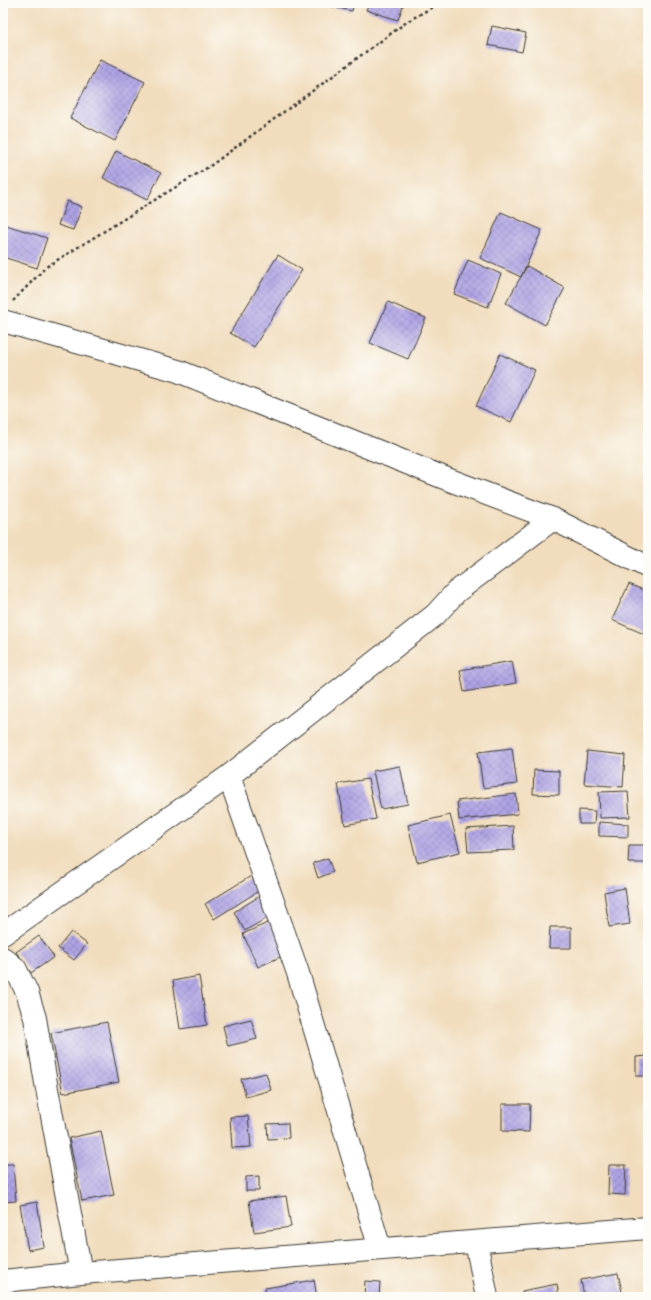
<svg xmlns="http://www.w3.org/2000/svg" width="651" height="1300" viewBox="0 0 651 1300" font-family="Alegreya,serif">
	<defs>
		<pattern id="building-cross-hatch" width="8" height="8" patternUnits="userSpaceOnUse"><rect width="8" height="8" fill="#aea3e5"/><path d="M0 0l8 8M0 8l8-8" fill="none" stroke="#8d84b9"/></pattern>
	</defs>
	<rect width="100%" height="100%" fill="#fdfcf7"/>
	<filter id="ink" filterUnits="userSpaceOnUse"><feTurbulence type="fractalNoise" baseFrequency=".025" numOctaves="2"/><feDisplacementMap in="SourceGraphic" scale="8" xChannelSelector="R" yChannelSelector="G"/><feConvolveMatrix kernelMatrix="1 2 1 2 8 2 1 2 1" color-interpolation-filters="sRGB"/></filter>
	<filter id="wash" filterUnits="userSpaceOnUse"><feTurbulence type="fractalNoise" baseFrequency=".012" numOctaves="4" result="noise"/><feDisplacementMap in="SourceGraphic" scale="16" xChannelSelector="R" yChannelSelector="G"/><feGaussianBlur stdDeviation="0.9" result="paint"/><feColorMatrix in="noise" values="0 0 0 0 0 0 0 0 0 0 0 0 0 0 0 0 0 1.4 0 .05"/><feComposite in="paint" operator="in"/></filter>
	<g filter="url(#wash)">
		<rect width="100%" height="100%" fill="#f1ddbd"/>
		<g id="blocks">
			<!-- building -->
			<path fill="url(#building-cross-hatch)" d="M 314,3 L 354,3 L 352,11 Z
				M 369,3 L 404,3 L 398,20 L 366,10 Z
				M 492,26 L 526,33 L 522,52 L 488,45 Z
				M 100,60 L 145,82 L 115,141 L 70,118 Z
				M 116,151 L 161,173 L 147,200 L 103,178 Z
				M 67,201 L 82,207 L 73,230 L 58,225 Z
				M 501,212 L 542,230 L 521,277 L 480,258 Z
				M 3,224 L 47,238 L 37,268 L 3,257 Z
				M 278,255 L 302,270 L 254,347 L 230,333 Z
				M 468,260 L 501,274 L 488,307 L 454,294 Z
				M 527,266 L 565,288 L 545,325 L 506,303 Z
				M 388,302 L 426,318 L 408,359 L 370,343 Z
				M 500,354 L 535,370 L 511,422 L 476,406 Z
				M 629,584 L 648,592 L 648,625 L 644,634 L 612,620 Z
				M 512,661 L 516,683 L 464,692 L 460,670 Z
				M 512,748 L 517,784 L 483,788 L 478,752 Z
				M 587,751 L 625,755 L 623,787 L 584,784 Z
				M 400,766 L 408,804 L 381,809 L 373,771 Z
				M 534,770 L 559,771 L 559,795 L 533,794 Z
				M 368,779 L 376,819 L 345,825 L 338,784 Z
				M 628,791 L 630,817 L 600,818 L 599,792 Z
				M 516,794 L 518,814 L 459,820 L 457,801 Z
				M 579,810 L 595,811 L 594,824 L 579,824 Z
				M 450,815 L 460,852 L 417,862 L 408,825 Z
				M 599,822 L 628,824 L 628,837 L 599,836 Z
				M 513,826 L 514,850 L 468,852 L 466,829 Z
				M 629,845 L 647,845 L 646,863 L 628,863 Z
				M 328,858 L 333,872 L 318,878 L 313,863 Z
				M 256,873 L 265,887 L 214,919 L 205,904 Z
				M 625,888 L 630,924 L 609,927 L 604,892 Z
				M 263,894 L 275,913 L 245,931 L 234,912 Z
				M 274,920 L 289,953 L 258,967 L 243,934 Z
				M 550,927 L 571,927 L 571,948 L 549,948 Z
				M 71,932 L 87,944 L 74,960 L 58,948 Z
				M 39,936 L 54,957 L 31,973 L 16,952 Z
				M 645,973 L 648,973 L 648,988 L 645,988 Z
				M 199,976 L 207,1025 L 180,1029 L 173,981 Z
				M 251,1019 L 257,1039 L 228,1046 L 223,1026 Z
				M 107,1022 L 119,1082 L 63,1093 L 51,1033 Z
				M 648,1056 L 648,1076 L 636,1076 L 636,1057 Z
				M 266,1073 L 271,1090 L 246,1097 L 241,1079 Z
				M 502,1104 L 530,1104 L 529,1132 L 502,1131 Z
				M 248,1116 L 251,1147 L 232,1148 L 230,1117 Z
				M 288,1123 L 289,1138 L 268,1139 L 267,1124 Z
				M 101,1131 L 114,1195 L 82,1201 L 69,1138 Z
				M 3,1164 L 13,1164 L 16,1201 L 3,1202 Z
				M 609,1165 L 626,1165 L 625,1195 L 608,1194 Z
				M 259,1176 L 259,1191 L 246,1191 L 246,1177 Z
				M 286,1196 L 291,1227 L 254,1232 L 249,1201 Z
				M 37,1202 L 44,1247 L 28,1250 L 20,1205 Z
				M 618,1273 L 623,1297 L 584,1297 L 581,1280 Z
				M 314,1280 L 317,1297 L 266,1297 L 265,1288 Z
				M 365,1281 L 380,1282 L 379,1297 L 364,1297 Z
				M 557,1284 L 559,1297 L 524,1297 L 522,1291 Z"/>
		</g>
	</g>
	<g filter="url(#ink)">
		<use href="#blocks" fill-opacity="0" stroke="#3c3934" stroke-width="1"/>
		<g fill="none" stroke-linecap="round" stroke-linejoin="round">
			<defs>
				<path id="minor" d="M 3,321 L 178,371 L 447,479 L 553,519 L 648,567
					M 229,776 L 298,973 L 380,1249
					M 3,934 L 229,776 L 435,615 L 456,592 L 553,519
					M 3,958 L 15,968 L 27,992 L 35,1018 L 47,1089 L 81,1273
					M 476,1242 L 487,1297
					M 3,1281 L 81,1273 L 648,1228"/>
			</defs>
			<!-- minor casing -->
			<use href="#minor" stroke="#3c3934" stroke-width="24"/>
			<!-- path -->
			<path stroke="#3c3934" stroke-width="2.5" stroke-dasharray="3 3" stroke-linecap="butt" d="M 13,301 L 46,267 L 210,166 L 408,21 L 440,3"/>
			<!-- minor -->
			<use href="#minor" stroke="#fff" stroke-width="22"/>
		</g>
	</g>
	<!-- margin -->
	<rect width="651" height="1300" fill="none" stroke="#fdfcf7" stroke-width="16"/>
</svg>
